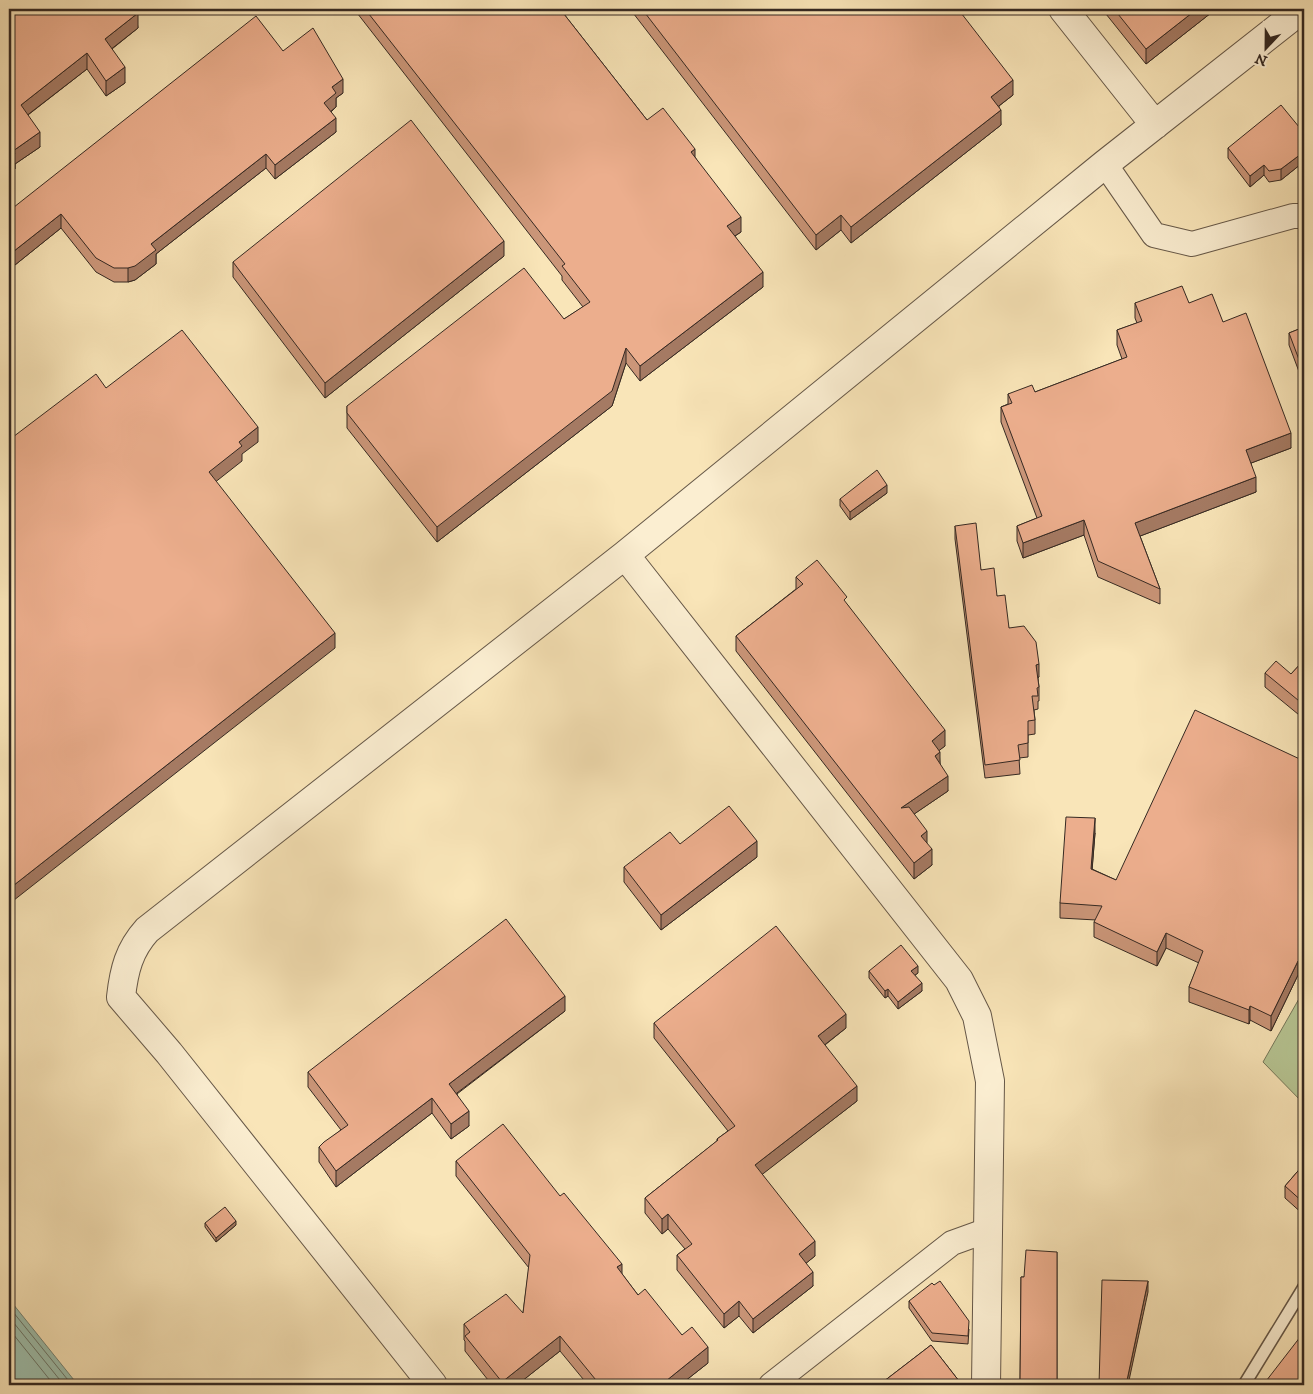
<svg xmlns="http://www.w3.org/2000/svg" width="1313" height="1394" viewBox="0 0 1313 1394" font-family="'IM FELL DW Pica',serif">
	<rect width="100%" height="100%" fill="#f9e5b8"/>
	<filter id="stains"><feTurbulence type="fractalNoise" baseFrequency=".004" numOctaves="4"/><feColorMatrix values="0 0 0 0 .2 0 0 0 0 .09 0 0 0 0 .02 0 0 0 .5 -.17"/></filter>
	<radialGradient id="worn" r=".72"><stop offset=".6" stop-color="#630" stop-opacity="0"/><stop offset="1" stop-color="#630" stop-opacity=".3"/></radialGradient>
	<!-- green -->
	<path fill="#b7c694" stroke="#76785b" d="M 1304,990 L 1304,1104 L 1263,1062 Z"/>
	<!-- water -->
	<path fill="#9ebfac" stroke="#748375" d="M 9,1299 L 78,1385 L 9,1385 Z"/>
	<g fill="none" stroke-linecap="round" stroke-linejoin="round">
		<!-- shore -->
		<path stroke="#6a7467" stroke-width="1" d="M 9,1307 L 72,1385
			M 9,1317 L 64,1385
			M 9,1329 L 54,1385"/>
		<defs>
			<path id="service" d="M 1244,1385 L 1304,1287"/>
			<path id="minor" d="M 1105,164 L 1154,235 L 1192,244 L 1293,216 L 1304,216
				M 771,1385 L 952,1243 L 988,1230"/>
			<path id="tertiary" d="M 1063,9 L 1155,125
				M 625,555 L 959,980 L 977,1016 L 990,1081 L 986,1385
				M 433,1385 L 169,1053 L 121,997 C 124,970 129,950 147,930 L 625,555 L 1105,164 L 1302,9"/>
		</defs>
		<!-- service casing -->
		<use href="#service" stroke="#665848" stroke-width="14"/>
		<!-- minor casing -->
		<use href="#minor" stroke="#665848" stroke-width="26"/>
		<!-- tertiary casing -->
		<use href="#tertiary" stroke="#665848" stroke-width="30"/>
		<!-- service -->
		<use href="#service" stroke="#fbeed1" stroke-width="11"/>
		<!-- minor -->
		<use href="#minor" stroke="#fbeed1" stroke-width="24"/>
		<!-- tertiary -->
		<use href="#tertiary" stroke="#fbeed1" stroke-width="28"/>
	</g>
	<!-- wall -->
	<path fill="#cb9679" stroke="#352922" d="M 9,9 L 162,9 L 135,9 L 138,28 L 112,49 L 125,83 L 106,96 L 87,69 L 28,115 L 40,147 L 15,164 L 15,169 L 9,174 Z
		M 354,9 L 560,9 L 647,120 L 695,157 L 741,232 L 735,236 L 763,287 L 640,381 L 626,363 L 612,406 L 437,542 L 347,428 L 347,406 L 564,319 L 583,307 L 562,280 L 562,276 Z
		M 630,9 L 958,9 L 1013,95 L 999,106 L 1001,125 L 851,243 L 841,230 L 816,250 Z
		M 1102,9 L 1216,9 L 1146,64 Z
		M 283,51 L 343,93 L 336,98 L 336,107 L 331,112 L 336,132 L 275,179 L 266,168 L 156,254 L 156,264 L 135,280 L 128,282 L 114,282 L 96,272 L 61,228 L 10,269 L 10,279 L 9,211 Z
		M 1304,133 L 1304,168 L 1301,164 L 1281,180 L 1269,182 L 1264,175 L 1250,187 L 1228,158 L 1228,148 Z
		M 504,256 L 325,398 L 233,277 L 233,262 Z
		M 1135,303 L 1189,303 L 1223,322 L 1291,448 L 1251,463 L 1256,492 L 1140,536 L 1160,589 L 1160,604 L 1098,577 L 1084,535 L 1023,558 L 1017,541 L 1017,526 L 1037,518 L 1001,422 L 1001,407 L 1008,404 L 1008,394 L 1035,392 L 1122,359 L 1117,345 L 1117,330 L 1137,323 L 1135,318 Z
		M 1304,327 L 1304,385 L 1289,345 L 1289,333 Z
		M 887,493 L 850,520 L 840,506 L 840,499 Z
		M 955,526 L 997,596 L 1009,628 L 1039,677 L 1038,678 L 1039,687 L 1039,701 L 1038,701 L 1038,709 L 1034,710 L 1035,720 L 1035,734 L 1028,735 L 1028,757 L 1019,758 L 1020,774 L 985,778 L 955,539 Z
		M 796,577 L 847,604 L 945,746 L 939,750 L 940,764 L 948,791 L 914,814 L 932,865 L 914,879 L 736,651 L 736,636 L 796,589 Z
		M 1304,660 L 1304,719 L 1265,687 L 1265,673 L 1291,674 Z
		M 1304,761 L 1302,978 L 1298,975 L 1271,1031 L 1250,1020 L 1249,1024 L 1189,1002 L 1189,987 L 1199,963 L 1166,948 L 1157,966 L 1094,937 L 1094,922 L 1096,920 L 1060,918 L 1060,903 L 1095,833 L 1092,869 L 1116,880 Z
		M 757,857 L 661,930 L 624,882 L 624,867 Z
		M 869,971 L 918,973 L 915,975 L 922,991 L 898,1009 L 888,996 L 885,998 L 869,978 Z
		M 565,1011 L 457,1094 L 469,1126 L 451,1139 L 432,1113 L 336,1187 L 319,1162 L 319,1147 L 341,1130 L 308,1087 L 308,1072 Z
		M 654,1023 L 846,1028 L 825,1045 L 857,1101 L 762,1174 L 815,1256 L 806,1263 L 813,1286 L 753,1333 L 739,1316 L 724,1328 L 677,1270 L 677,1255 L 685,1249 L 668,1229 L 662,1234 L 645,1213 L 645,1198 L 717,1141 L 717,1139 L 728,1131 L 654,1038 Z
		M 456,1161 L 622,1274 L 638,1295 L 682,1335 L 708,1363 L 680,1385 L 588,1385 L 560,1351 L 517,1385 L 492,1385 L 465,1351 L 465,1341 L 464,1340 L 464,1324 L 523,1313 L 529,1268 L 456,1176 Z
		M 1304,1164 L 1304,1215 L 1285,1198 L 1285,1186 Z
		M 205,1223 L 236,1225 L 216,1242 L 205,1227 Z
		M 1057,1252 L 1057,1385 L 1020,1385 L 1021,1277 L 1024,1277 Z
		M 909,1301 L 969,1329 L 968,1344 L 932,1341 L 909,1308 Z
		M 931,1345 L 959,1381 L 959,1385 L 879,1385 Z"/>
	<!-- shaded-wall -->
	<path fill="#a57a63" stroke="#352922" d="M 1197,9 L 1216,9 L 1146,64 L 1146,49 Z
		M 138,13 L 138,28 L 105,54 L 105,39 Z
		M 87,53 L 87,69 L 21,120 L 21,105 Z
		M 125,67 L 125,83 L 106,96 L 106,81 Z
		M 343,79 L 343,93 L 336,98 L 336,107 L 324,117 L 324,103 L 332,87 Z
		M 1013,80 L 1013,95 L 991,112 L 991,97 Z
		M 1001,110 L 1001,125 L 851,243 L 851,227 Z
		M 336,118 L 336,132 L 275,179 L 275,165 Z
		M 40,132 L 40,147 L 15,164 L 15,169 L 9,174 L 9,159 L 13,151 Z
		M 695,149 L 695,164 L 691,152 Z
		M 266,154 L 266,168 L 156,254 L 156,264 L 135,280 L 128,282 L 128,268 L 151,244 Z
		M 1301,154 L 1301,164 L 1281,180 L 1281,169 Z
		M 1264,165 L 1264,175 L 1250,187 L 1250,176 Z
		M 61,214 L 61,228 L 10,269 L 10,279 L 9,280 L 9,255 Z
		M 841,215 L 841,230 L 816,250 L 816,235 Z
		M 741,217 L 741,232 L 727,241 L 727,226 Z
		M 504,241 L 504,256 L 325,398 L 325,383 Z
		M 763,272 L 763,287 L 640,381 L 640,366 Z
		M 626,348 L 626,363 L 612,406 L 437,542 L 437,527 Z
		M 258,427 L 258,442 L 242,454 L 242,461 L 209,487 L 209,472 L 239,442 Z
		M 1291,433 L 1291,448 L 1246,465 L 1246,450 Z
		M 1256,477 L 1256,492 L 1135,538 L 1135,523 Z
		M 887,485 L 887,493 L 850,520 L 850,512 Z
		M 1084,520 L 1084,535 L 1023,558 L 1023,543 Z
		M 335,633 L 335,648 L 9,904 L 9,889 Z
		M 1039,664 L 1039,677 L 1036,678 L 1036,665 Z
		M 945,730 L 945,746 L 932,756 L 932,741 Z
		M 940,752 L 940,767 L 935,756 Z
		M 948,776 L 948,791 L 901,823 L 901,808 Z
		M 1095,818 L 1095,833 L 1091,884 L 1091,869 Z
		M 927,831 L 927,846 L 921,836 Z
		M 757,841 L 757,857 L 661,930 L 661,915 Z
		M 932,849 L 932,865 L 914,879 L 914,863 Z
		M 1166,933 L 1166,948 L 1157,966 L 1157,952 Z
		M 1304,959 L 1304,974 L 1302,978 L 1302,963 Z
		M 1298,961 L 1298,975 L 1271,1031 L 1271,1016 Z
		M 918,966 L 918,973 L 911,978 L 911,971 Z
		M 922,983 L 922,991 L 898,1009 L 898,1002 Z
		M 888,989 L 888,996 L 885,998 L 885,991 Z
		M 565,996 L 565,1011 L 449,1099 L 449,1084 Z
		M 1250,1006 L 1250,1020 L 1249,1024 L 1249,1010 Z
		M 846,1014 L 846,1028 L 818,1050 L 818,1036 Z
		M 857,1086 L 857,1101 L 755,1180 L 755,1165 Z
		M 432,1098 L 432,1113 L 336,1187 L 336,1171 Z
		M 469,1111 L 469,1126 L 451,1139 L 451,1124 Z
		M 668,1214 L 668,1229 L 662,1234 L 662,1219 Z
		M 236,1221 L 236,1225 L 216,1242 L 216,1238 Z
		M 815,1241 L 815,1256 L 799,1269 L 799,1254 Z
		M 622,1264 L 622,1279 L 617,1267 Z
		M 813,1272 L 813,1286 L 753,1333 L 753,1319 Z
		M 1148,1281 L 1148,1292 L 1128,1385 L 1126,1385 Z
		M 739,1301 L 739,1316 L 724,1328 L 724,1314 Z
		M 560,1336 L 560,1351 L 517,1385 L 502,1385 L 502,1382 Z
		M 708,1347 L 708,1363 L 680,1385 L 661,1385 Z"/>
	<!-- building -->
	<path fill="#ecae8d" stroke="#352922" d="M 9,9 L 135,9 L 138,13 L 105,39 L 125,67 L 106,81 L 87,53 L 21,105 L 40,132 L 13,151 L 15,154 L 9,159 Z
		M 365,9 L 560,9 L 647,120 L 663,108 L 695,149 L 691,152 L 741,217 L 727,226 L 763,272 L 640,366 L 626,348 L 612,391 L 437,527 L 347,413 L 347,406 L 524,268 L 564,319 L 590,302 L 562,266 L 565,264 Z
		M 642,9 L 958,9 L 1013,80 L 991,97 L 1001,110 L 851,227 L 841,215 L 816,235 Z
		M 1114,9 L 1197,9 L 1146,49 Z
		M 256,16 L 283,51 L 313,28 L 343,79 L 332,87 L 336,93 L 324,103 L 336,118 L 275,165 L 266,154 L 151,244 L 156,250 L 135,266 L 128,268 L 114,268 L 96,258 L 61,214 L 9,255 L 9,211 Z
		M 1281,105 L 1304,133 L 1304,157 L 1301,154 L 1281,169 L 1269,171 L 1264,165 L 1250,176 L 1228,148 Z
		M 411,120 L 504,241 L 325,383 L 233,262 Z
		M 1182,286 L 1189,303 L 1212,294 L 1223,322 L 1246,313 L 1291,433 L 1246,450 L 1256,477 L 1135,523 L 1160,589 L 1098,561 L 1084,520 L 1023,543 L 1017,526 L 1042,516 L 1001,407 L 1012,403 L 1008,394 L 1032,385 L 1035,392 L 1127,357 L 1117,330 L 1142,321 L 1135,303 Z
		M 1304,327 L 1304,373 L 1289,333 Z
		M 182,330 L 258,427 L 239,442 L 242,446 L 209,472 L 335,633 L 9,889 L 9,440 L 96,374 L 106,388 Z
		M 877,470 L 887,485 L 850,512 L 840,499 Z
		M 976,523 L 981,570 L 994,568 L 997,596 L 1005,595 L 1009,628 L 1024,626 L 1036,642 L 1039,664 L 1036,665 L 1039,687 L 1037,688 L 1038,696 L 1032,696 L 1035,720 L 1028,721 L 1028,743 L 1018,745 L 1020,760 L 985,765 L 955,526 Z
		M 817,560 L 847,597 L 844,600 L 945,730 L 932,741 L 940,752 L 935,756 L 948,776 L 901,808 L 909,807 L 927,831 L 921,836 L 932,849 L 914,863 L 736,636 L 803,584 L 796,577 Z
		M 1304,660 L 1304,705 L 1265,673 L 1276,661 L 1291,674 Z
		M 1195,710 L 1304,761 L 1304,959 L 1302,963 L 1298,961 L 1271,1016 L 1250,1006 L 1249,1010 L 1189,987 L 1203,951 L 1166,933 L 1157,952 L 1094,922 L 1102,906 L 1060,903 L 1066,817 L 1095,818 L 1091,869 L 1116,880 Z
		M 729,806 L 757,841 L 661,915 L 624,867 L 670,832 L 680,844 Z
		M 506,919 L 565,996 L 449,1084 L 469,1111 L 451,1124 L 432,1098 L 336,1171 L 319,1147 L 324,1142 L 348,1125 L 308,1072 Z
		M 776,926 L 846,1014 L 818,1036 L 857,1086 L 755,1165 L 815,1241 L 799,1254 L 813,1272 L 753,1319 L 739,1301 L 724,1314 L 677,1255 L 692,1244 L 668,1214 L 662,1219 L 645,1198 L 718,1140 L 717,1139 L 735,1126 L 654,1023 Z
		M 901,945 L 918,966 L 911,971 L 922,983 L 898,1002 L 888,989 L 885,991 L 869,971 Z
		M 503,1124 L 560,1196 L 564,1193 L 622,1264 L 617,1267 L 638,1295 L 645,1289 L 682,1335 L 692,1327 L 708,1347 L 661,1385 L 600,1385 L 560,1336 L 502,1382 L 465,1336 L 470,1332 L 464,1324 L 506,1294 L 523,1313 L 530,1255 L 456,1161 Z
		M 1304,1164 L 1304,1203 L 1285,1186 Z
		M 225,1207 L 236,1221 L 216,1238 L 205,1223 Z
		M 1026,1250 L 1057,1252 L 1057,1385 L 1020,1384 L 1021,1277 L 1024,1277 Z
		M 1102,1280 L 1148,1281 L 1126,1385 L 1099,1385 Z
		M 940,1281 L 969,1321 L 968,1336 L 932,1333 L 909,1301 L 932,1283 L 934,1285 Z
		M 1304,1332 L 1304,1385 L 1263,1385 Z
		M 931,1345 L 959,1381 L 949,1381 L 949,1385 L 879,1385 Z"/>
	<!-- margin -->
	<rect width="1313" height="1394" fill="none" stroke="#f9e5b8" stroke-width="30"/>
	<rect x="10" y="10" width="1293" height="1374" fill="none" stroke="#352922" stroke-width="2.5"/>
	<rect x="15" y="15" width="1283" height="1364" fill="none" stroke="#352922"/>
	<!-- north arrow -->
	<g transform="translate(1266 48) rotate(202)" stroke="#fbeed1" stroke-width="4" paint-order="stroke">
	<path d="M0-4L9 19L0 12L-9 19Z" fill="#352922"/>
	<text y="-8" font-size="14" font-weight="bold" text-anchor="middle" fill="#352922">N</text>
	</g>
	<rect width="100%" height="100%" filter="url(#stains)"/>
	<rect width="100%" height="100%" fill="url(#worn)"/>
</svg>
